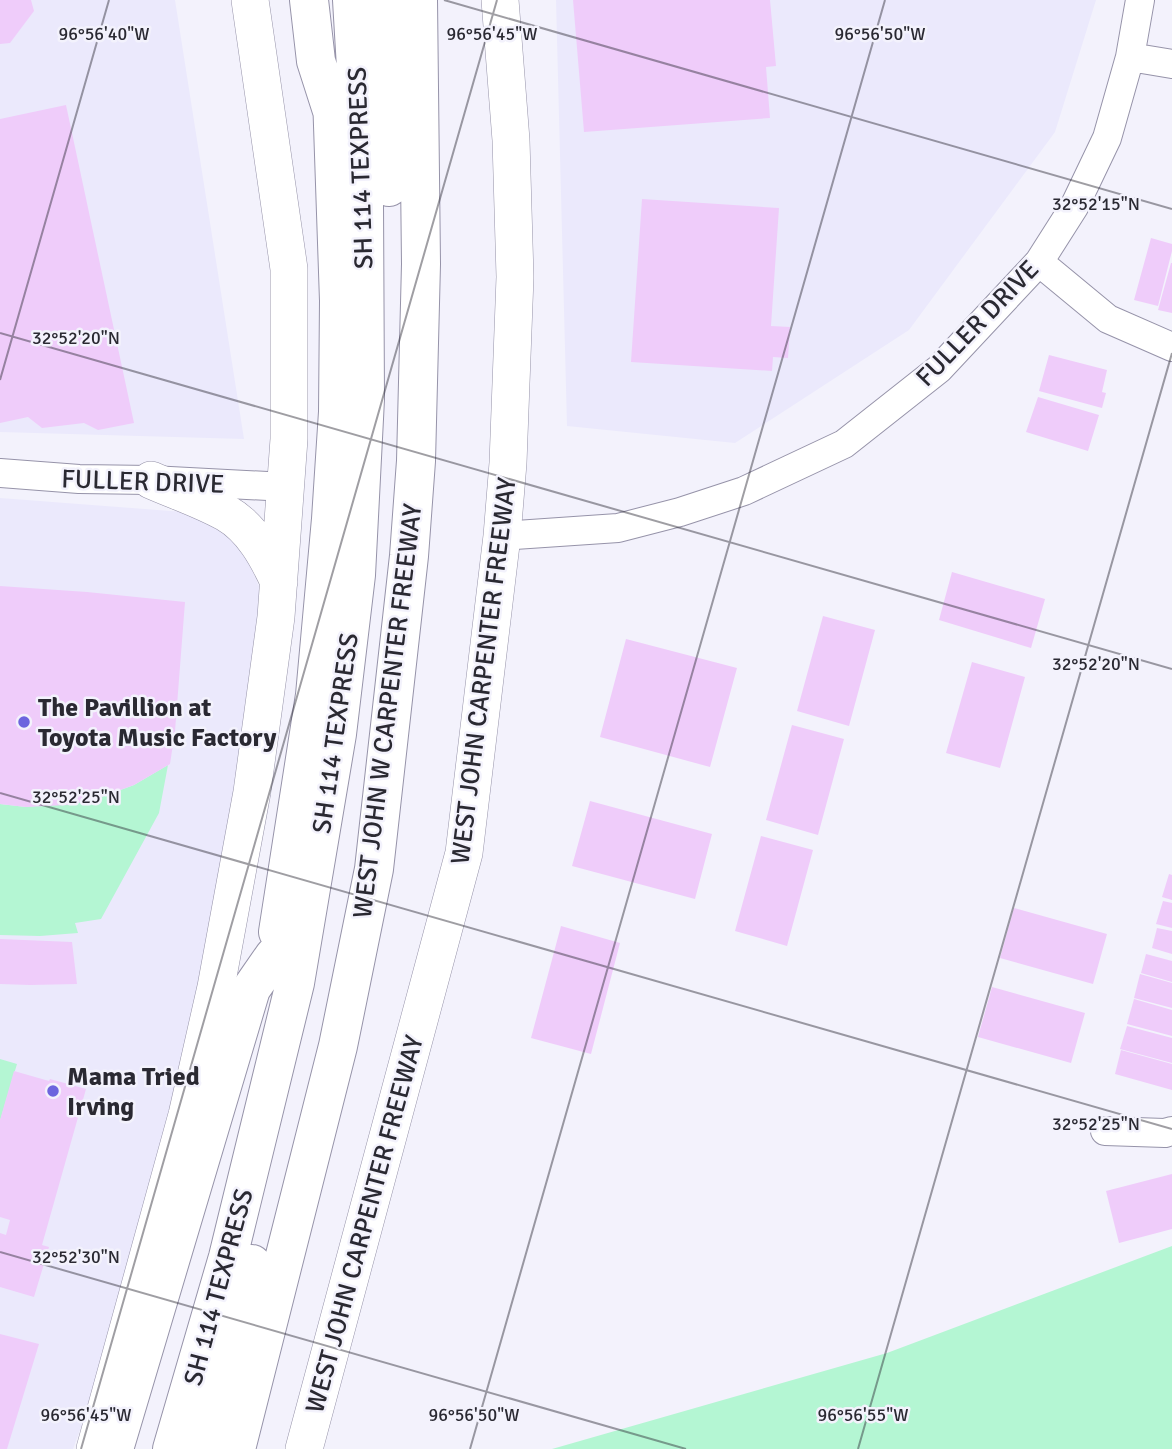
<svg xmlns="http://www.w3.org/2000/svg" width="1172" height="1449" viewBox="0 0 1172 1449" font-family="Signika,sans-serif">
	<rect width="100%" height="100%" fill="#f3f2fc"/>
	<!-- built -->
	<path fill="#ebe9fc" d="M 0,0 L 175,0 L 244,439 L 0,432 Z
		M 556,0 L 1096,0 L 1055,132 L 909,330 L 735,443 L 567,426 Z
		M 0,498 L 197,513 L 239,538 L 264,599 L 236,801 L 173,1101 L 101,1372 L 73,1449 L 0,1449 Z"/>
	<!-- green -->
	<path fill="#b4f6d3" d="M 168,765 L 159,813 L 101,919 L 75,923 L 78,933 L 40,936 L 0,935 L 0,804 L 26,807 L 93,800 L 134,785 Z
		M 0,1059 L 17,1064 L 0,1121 Z
		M 1172,1246 L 1172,1449 L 552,1449 L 887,1353 Z"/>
	<!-- building -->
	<path fill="#efccfa" d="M 0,0 L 31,0 L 34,11 L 10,43 L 0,44 Z
		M 573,0 L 770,0 L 776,66 L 766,67 L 770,118 L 584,132 Z
		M 66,105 L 134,423 L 98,430 L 84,423 L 42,428 L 28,417 L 0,423 L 0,119 Z
		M 642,199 L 779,208 L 771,326 L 790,327 L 788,358 L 773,357 L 772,371 L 631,362 Z
		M 1151,238 L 1172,244 L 1172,251 L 1158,306 L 1134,300 Z
		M 1171,263 L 1172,263 L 1172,313 L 1158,310 Z
		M 1049,355 L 1107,370 L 1102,392 L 1106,393 L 1102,408 L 1039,391 Z
		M 1038,397 L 1099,415 L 1088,451 L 1026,432 Z
		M 952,572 L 1045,599 L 1031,648 L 939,620 Z
		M 0,586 L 87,592 L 185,602 L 175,731 L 170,764 L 134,785 L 93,800 L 67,805 L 47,806 L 26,807 L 0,804 Z
		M 823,616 L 875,630 L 849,726 L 797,711 Z
		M 626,639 L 737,668 L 710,767 L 600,737 Z
		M 972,662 L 1025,677 L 1000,768 L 946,753 Z
		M 792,725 L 844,739 L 818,835 L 766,820 Z
		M 590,801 L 712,834 L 695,899 L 572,866 Z
		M 761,836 L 813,850 L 787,946 L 735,931 Z
		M 1169,874 L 1172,875 L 1172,900 L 1162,897 Z
		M 1163,901 L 1172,903 L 1172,928 L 1156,924 Z
		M 1014,908 L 1107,934 L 1093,984 L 1000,958 Z
		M 561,926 L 620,943 L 591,1054 L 531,1038 Z
		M 1157,928 L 1172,931 L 1172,954 L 1152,948 Z
		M 0,939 L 72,942 L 77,984 L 30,985 L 0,984 Z
		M 1146,954 L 1172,961 L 1172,982 L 1141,973 Z
		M 1140,974 L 1172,983 L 1172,1008 L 1134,998 Z
		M 992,987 L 1085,1013 L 1071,1063 L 978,1037 Z
		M 1134,999 L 1172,1010 L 1172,1036 L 1127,1024 Z
		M 1127,1026 L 1172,1038 L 1172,1063 L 1120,1049 Z
		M 1121,1050 L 1172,1064 L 1172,1090 L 1115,1074 Z
		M 14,1071 L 49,1081 L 50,1079 L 86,1089 L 42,1245 L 49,1247 L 34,1297 L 0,1287 L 0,1233 L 6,1235 L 10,1220 L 0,1217 L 0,1120 Z
		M 1172,1174 L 1172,1229 L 1119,1243 L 1106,1191 Z
		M 0,1334 L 39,1344 L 7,1449 L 0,1449 Z"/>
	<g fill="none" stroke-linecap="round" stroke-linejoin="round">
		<defs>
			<path id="minor" d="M 1130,57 L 1172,64
				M 1039,262 L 1108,319 L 1172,347
				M 0,473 L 79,479 L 151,480 L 286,487
				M 502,536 L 618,528 L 680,512 L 744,491 L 844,444 L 939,369 L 1039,262 L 1074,207 L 1107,138 L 1130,57 L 1140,0
				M 1105,1131 L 1165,1133 L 1172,1131"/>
			<path id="major" d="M 151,480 C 176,491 203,500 226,513 C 252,528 267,556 279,582
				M 95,1449 L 187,1115 L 216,987 L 252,792 L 276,617 L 289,439 L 289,269 L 250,0
				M 304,1449 L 464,853 L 502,536 L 508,463 L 515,277 L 511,140 L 500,0"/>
			<path id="highway" d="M 309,0 L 316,61 L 333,114
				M 383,0 L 389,187
				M 278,932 L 315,695 L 331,519 L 338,412 L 339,301 L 332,96
				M 114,1449 L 251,989 L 274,956
				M 172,1449 L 228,1257 L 295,983 L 337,734 L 356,575 L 365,399 L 364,203 L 352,0
				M 207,1449 L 252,1264
				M 236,1449 L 338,1046 L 374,869 L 409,556 L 416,461 L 421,264 L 418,0"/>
		</defs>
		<!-- minor casing -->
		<use href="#minor" stroke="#9693a9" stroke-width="30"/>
		<!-- major casing -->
		<use href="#major" stroke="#9693a9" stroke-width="38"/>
		<!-- highway casing -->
		<use href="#highway" stroke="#9693a9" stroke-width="40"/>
		<!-- minor -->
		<use href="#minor" stroke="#fff" stroke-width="28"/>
		<!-- major -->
		<use href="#major" stroke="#fff" stroke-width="37"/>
		<!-- highway -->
		<use href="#highway" stroke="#fff" stroke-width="38"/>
	</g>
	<!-- ticks -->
	<path fill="none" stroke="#2a2932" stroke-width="2" stroke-opacity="0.45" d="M 444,0 L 1172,209M 0,333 L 1172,669M 0,380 L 109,0M 0,793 L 1172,1129M 0,1252 L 686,1449M 81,1449 L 497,0M 470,1449 L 885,0M 858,1449 L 1172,353"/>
	<!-- markers -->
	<g fill="#6c64de" stroke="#f3f2fc" stroke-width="2.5">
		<circle cx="24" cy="722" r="7"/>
		<circle cx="53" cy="1091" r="7"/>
	</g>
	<g text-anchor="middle" stroke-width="5" stroke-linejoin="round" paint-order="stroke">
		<!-- street labels -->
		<g font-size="26" fill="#2a2932" stroke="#f3f2fc">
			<text transform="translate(360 168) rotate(-92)" y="9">SH 114 TEXPRESS</text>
			<text transform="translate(977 323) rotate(-46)" y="9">FULLER DRIVE</text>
			<text transform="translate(143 481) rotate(2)" y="9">FULLER DRIVE</text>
			<text transform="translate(483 671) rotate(-83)" y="9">WEST JOHN CARPENTER FREEWAY</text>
			<text transform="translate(387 711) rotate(-83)" y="9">WEST JOHN W CARPENTER FREEWAY</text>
			<text transform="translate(335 733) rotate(-82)" y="9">SH 114 TEXPRESS</text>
			<text transform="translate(364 1224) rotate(-75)" y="9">WEST JOHN CARPENTER FREEWAY</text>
			<text transform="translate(218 1287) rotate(-75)" y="9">SH 114 TEXPRESS</text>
		</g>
		<!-- poi labels -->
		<g font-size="26" font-weight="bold" fill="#2a2932" stroke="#f3f2fc" text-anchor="start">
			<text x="38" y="716">The Pavillion at<tspan x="38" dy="30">Toyota Music Factory</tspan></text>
			<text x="67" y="1085">Mama Tried<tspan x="67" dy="30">Irving</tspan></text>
		</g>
	</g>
	<g font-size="18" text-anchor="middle" fill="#2a2932" stroke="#f3f2fc" stroke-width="5" stroke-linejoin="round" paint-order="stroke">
		<text x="104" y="40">96°56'40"W</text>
		<text x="492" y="40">96°56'45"W</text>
		<text x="880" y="40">96°56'50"W</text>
		<text x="1096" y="210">32°52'15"N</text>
		<text x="76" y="344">32°52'20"N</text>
		<text x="1096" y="670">32°52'20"N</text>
		<text x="76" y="803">32°52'25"N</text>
		<text x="1096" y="1130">32°52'25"N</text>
		<text x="76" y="1263">32°52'30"N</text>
		<text x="86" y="1421">96°56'45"W</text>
		<text x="474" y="1421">96°56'50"W</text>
		<text x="863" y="1421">96°56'55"W</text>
	</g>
</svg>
